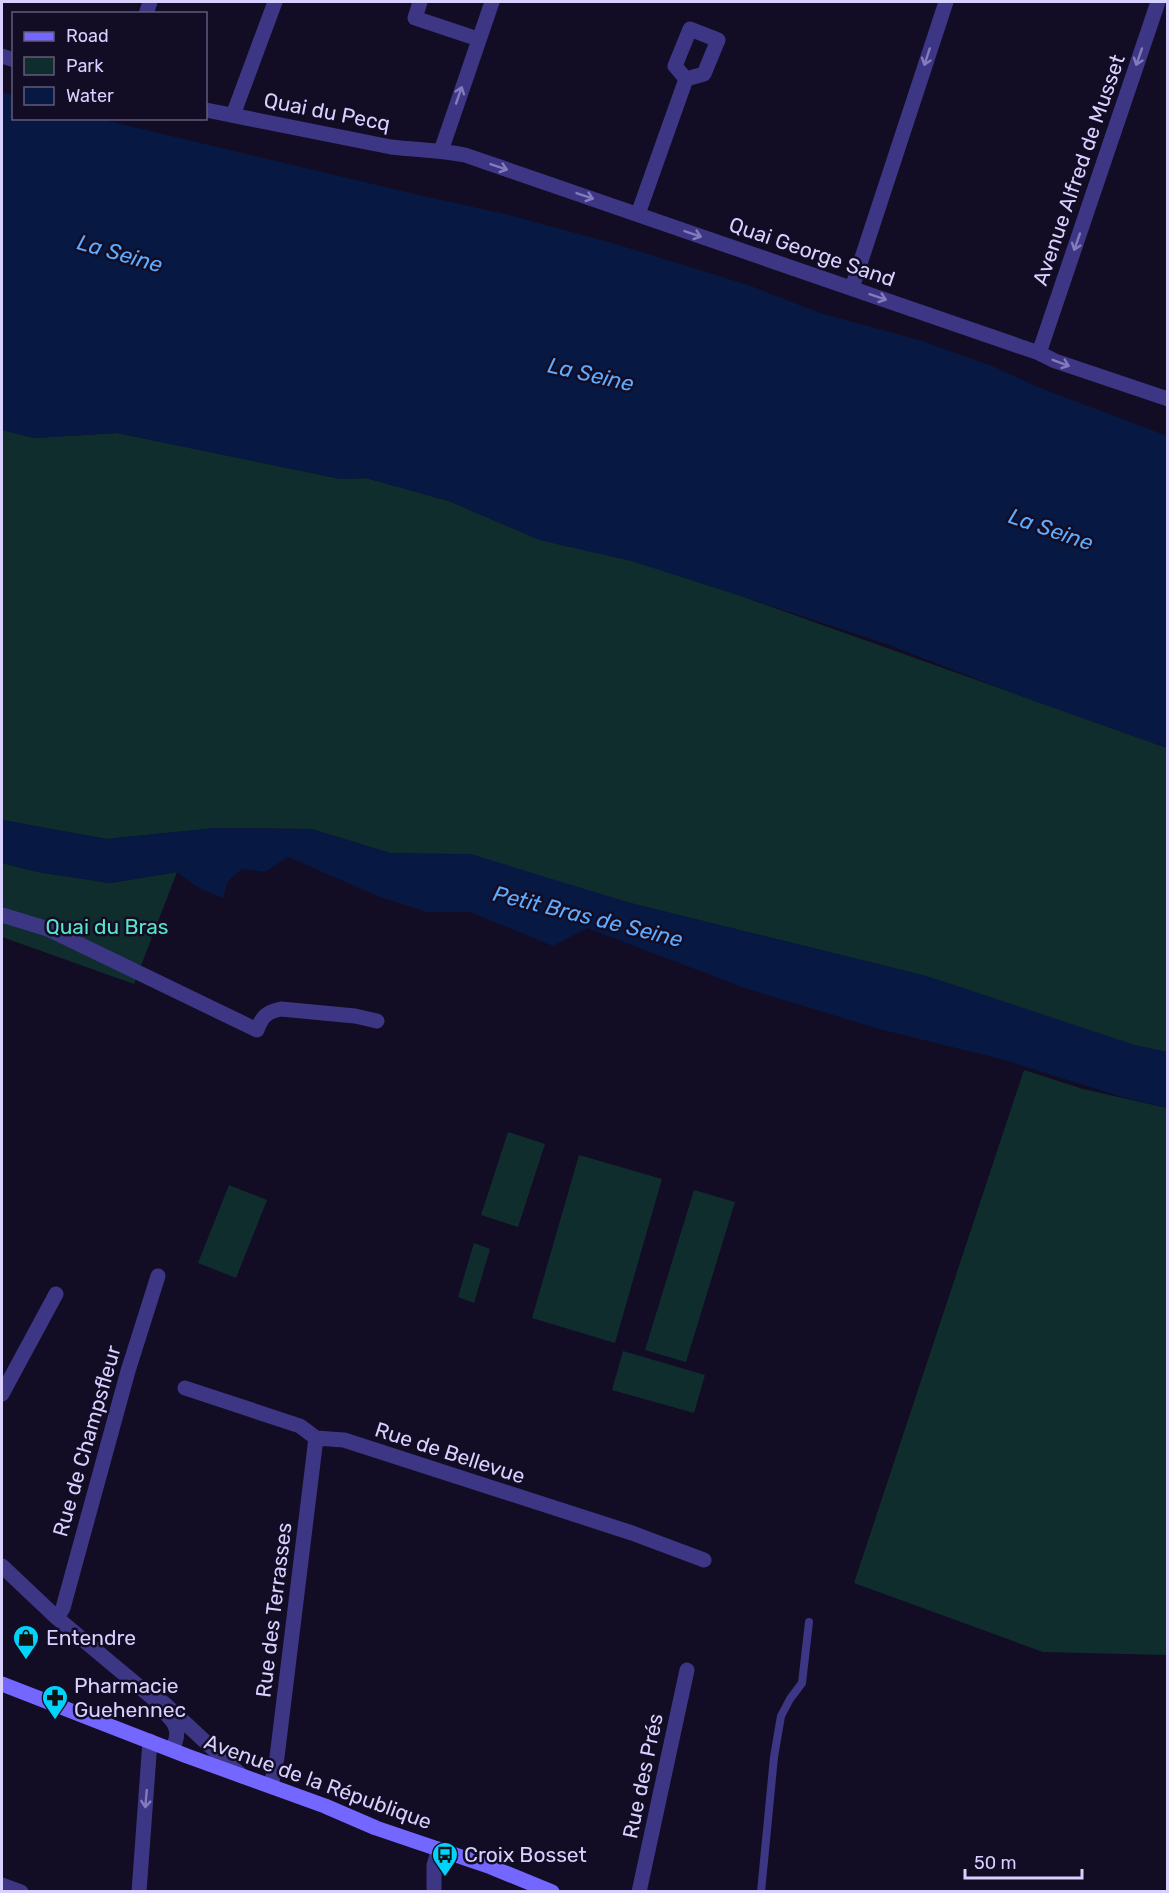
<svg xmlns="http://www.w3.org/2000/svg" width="1169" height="1893" viewBox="0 0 1169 1893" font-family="Rubik,sans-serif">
	<rect width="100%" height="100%" fill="#120d24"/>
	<!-- green -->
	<path fill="#102d2e" d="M 2,430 L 34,438 L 117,433 L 341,479 L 366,478 L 449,501 L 540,540 L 632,561 L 738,595 L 1167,748 L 1167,1052 L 1134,1045 L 926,976 L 630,903 L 471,855 L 390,853 L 311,829 L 219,828 L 106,839 L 2,820 Z
		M 2,863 L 38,872 L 110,883 L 177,872 L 134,984 L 2,937 Z
		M 1024,1070 L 1083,1089 L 1167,1108 L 1167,1655 L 1043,1652 L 854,1583 Z
		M 508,1132 L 545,1144 L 518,1227 L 481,1215 Z
		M 579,1155 L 662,1179 L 615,1343 L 532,1318 Z
		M 229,1185 L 267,1200 L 236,1278 L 198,1263 Z
		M 694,1190 L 735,1202 L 686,1362 L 645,1350 Z
		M 474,1243 L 490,1249 L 474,1303 L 458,1297 Z
		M 623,1351 L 705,1375 L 694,1413 L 612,1390 Z"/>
	<!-- water -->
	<path fill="#071943" d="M 2,92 L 13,95 L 14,118 L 100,119 L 423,196 L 505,214 L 612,243 L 748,285 L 820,313 L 919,340 L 992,366 L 1038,387 L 1167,436 L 1167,748 L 1018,695 L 889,645 L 738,595 L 632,561 L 540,540 L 449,501 L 367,478 L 341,479 L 117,433 L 34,438 L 2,430 Z
		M 2,820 L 106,839 L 213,828 L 311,829 L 390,853 L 471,854 L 630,903 L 926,976 L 1134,1045 L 1167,1052 L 1167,1108 L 1122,1097 L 1001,1059 L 879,1029 L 745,988 L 587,928 L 553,946 L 470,912 L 427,912 L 380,897 L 288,857 L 265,872 L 242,869 L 228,881 L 223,898 L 197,887 L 177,872 L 110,883 L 38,872 L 2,863 Z"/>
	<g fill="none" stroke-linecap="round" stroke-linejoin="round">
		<!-- service -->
		<path stroke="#3d3685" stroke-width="8" d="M 761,1892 L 774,1757 L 781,1716 L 790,1699 L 802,1683 L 809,1622"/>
		<!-- minor -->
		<path stroke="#3d3685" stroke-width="15" d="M 420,2 L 415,18 L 478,39
			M 146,14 L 150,2
			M 690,29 L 718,40 L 704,74 L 686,79 L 675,66 Z
			M 2,56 L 14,60
			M 206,110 L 391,147 C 416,150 440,150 465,155 L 1039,353 L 1055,361 L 1168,399
			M 233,115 L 275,2
			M 441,151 L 492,2
			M 638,214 L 686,79
			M 852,288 L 946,2
			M 1039,353 L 1158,2
			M 2,915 L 48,929 L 257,1030 C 262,1016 267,1012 281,1009 L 355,1016 L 377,1021
			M 185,1388 L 300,1426 L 316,1438 L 344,1440 L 632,1533 L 704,1560
			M 2,1394 L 56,1294
			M 2,1566 L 57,1618 L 154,1699 L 161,1701 L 167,1706 L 242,1776
			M 57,1618 L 63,1608 L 128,1371 L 158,1276
			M 167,1715 C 179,1727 179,1735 172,1750
			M 271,1786 L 277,1757 L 316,1438
			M 2,1885 L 21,1892
			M 139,1892 L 150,1741
			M 434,1892 L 434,1865 L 439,1849
			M 639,1892 L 687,1670"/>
		<!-- secondary -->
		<path stroke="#7367ff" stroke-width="15" d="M 2,1684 L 187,1756 L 325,1806 L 376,1828 L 491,1867 L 552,1892"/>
	</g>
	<!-- one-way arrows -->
	<defs><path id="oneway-shaft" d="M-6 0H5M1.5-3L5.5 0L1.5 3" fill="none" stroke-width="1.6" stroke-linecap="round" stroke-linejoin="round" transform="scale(1.5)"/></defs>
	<g stroke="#837bbc">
		<use href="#oneway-shaft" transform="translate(927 57) rotate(108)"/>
		<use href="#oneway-shaft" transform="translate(1139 57) rotate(109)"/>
		<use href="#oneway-shaft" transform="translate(459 95) rotate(-71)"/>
		<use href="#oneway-shaft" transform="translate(499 167) rotate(19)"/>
		<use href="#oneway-shaft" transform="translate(585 196) rotate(19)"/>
		<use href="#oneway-shaft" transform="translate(693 234) rotate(19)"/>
		<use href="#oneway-shaft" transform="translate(1077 242) rotate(109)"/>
		<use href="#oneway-shaft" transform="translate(878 297) rotate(19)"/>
		<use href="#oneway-shaft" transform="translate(1061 363) rotate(21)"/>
		<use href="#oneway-shaft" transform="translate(146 1799) rotate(95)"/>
	</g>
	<!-- icons -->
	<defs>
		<symbol id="shop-pin" viewBox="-11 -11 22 30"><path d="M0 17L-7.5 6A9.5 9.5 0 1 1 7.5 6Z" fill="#00d4fb" stroke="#120d24"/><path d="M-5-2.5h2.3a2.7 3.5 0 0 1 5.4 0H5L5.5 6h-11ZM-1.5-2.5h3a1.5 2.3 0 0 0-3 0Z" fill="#111"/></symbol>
		<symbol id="pharmacy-pin" viewBox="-11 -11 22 30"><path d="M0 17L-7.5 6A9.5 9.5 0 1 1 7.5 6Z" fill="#00d4fb" stroke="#120d24"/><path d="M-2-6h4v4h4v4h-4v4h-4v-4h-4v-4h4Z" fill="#111"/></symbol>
		<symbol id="bus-pin" viewBox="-11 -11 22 30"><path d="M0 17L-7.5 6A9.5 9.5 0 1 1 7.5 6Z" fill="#00d4fb" stroke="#120d24"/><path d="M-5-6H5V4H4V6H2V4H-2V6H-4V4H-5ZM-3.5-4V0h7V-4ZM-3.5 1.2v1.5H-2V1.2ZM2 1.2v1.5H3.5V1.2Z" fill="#111"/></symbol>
	</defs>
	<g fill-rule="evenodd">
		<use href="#shop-pin" x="11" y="1623" width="30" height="40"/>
		<use href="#pharmacy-pin" x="40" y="1683" width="30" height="40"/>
		<use href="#bus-pin" x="430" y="1840" width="30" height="40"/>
	</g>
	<g text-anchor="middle" stroke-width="5" stroke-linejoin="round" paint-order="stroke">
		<!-- street labels -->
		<g font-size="21" fill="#d8d0ff" stroke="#120d24">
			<text transform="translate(327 112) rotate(11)" y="7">Quai du Pecq</text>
			<text transform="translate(1079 170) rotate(-71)" y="7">Avenue Alfred de Musset</text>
			<text transform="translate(812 252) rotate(19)" y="7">Quai George Sand</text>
			<text transform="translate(87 1441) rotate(-74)" y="7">Rue de Champsfleur</text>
			<text transform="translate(450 1453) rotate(18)" y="7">Rue de Bellevue</text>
			<text transform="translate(274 1610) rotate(-83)" y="7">Rue des Terrasses</text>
			<text transform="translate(643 1776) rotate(-78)" y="7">Rue des Prés</text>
			<text transform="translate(318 1782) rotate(20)" y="7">Avenue de la République</text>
		</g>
		<!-- park labels -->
		<g font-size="21" fill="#56e5c9" stroke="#120d24">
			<text x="107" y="934">Quai du Bras</text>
		</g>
		<!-- poi labels -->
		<g font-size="21" fill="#d8d0ff" stroke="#120d24" text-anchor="start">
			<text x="46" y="1645">Entendre</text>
			<text x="74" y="1693">Pharmacie<tspan x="74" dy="24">Guehennec</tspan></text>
			<text x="464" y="1862">Croix Bosset</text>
		</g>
		<!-- water labels -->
		<g font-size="22" font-style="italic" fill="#5eabff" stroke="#120d24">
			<text transform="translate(120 253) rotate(16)" y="8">La Seine</text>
			<text transform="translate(591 374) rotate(13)" y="8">La Seine</text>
			<text transform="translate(1051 529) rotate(19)" y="8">La Seine</text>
			<text transform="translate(588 916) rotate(14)" y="8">Petit Bras de Seine</text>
		</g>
	</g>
	<!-- border -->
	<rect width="1169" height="1893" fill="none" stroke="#d8d0ff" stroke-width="6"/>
	<!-- legend -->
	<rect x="12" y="12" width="195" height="108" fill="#120d24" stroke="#615b7c" stroke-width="1.5"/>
	<rect x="24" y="32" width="30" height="9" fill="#7367ff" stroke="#615b7c" stroke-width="1.5"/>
	<text x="66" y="42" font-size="18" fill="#d8d0ff">Road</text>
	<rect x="24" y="57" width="30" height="18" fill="#102d2e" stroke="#615b7c" stroke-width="1.5"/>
	<text x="66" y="72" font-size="18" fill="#d8d0ff">Park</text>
	<rect x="24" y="87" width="30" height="18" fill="#071943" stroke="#615b7c" stroke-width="1.5"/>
	<text x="66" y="102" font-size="18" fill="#d8d0ff">Water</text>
	<!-- scale -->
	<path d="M965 1869v9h117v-9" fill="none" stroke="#d8d0ff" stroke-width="3"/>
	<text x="974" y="1869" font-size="18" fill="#d8d0ff" stroke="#120d24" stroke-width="4.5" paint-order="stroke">50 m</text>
</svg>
